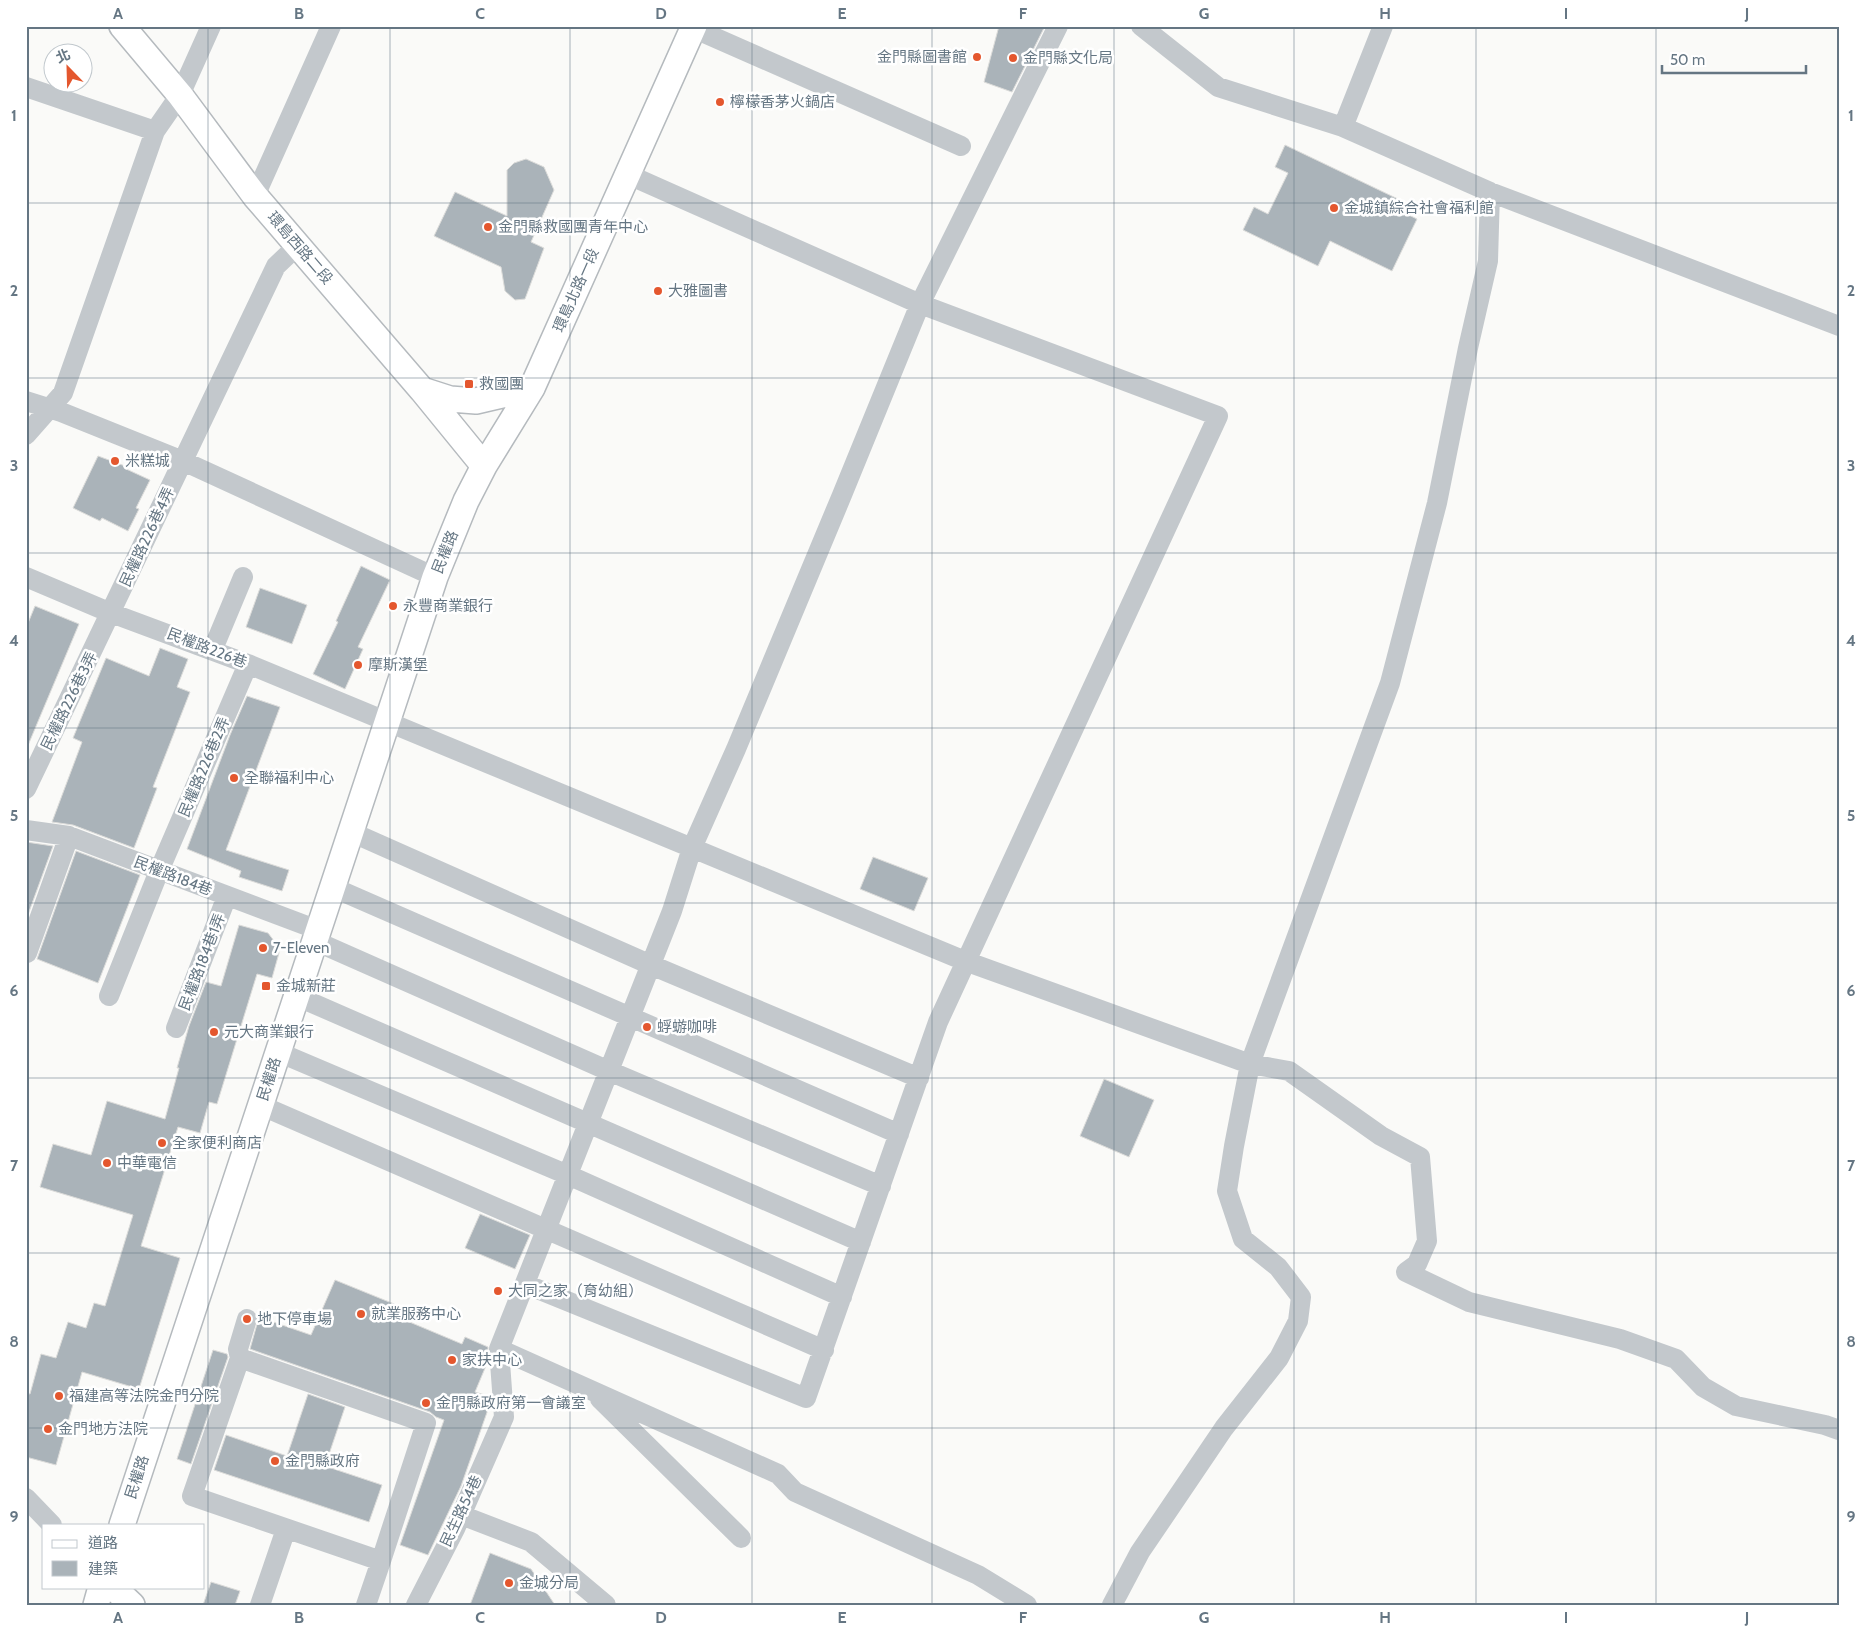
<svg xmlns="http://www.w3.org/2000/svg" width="1865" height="1631" viewBox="0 0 1865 1631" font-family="Cabin,'Noto Sans TC',sans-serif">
	<rect width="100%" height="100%" fill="#fafaf8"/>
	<!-- building -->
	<path fill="#aab3b9" stroke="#dcdcda" d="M 999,26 L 1045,26 L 1012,92 L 984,82 Z
		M 1285,145 L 1400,200 L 1396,209 L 1417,219 L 1392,271 L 1330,241 L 1318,266 L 1243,230 L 1254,207 L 1268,214 L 1288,173 L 1275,167 Z
		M 526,159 L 544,167 L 554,190 L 531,242 L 544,248 L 525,299 L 515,300 L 505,291 L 501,267 L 434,236 L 455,192 L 507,216 L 507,170 L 514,163 Z
		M 98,456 L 125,466 L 124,468 L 150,480 L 136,508 L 139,509 L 128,531 L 102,518 L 100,521 L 73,508 Z
		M 361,566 L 390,580 L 358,647 L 363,649 L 345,689 L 313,674 L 338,622 L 336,621 Z
		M 260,588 L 307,605 L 292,644 L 246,627 Z
		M 35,606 L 79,624 L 26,750 L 26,628 Z
		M 160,648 L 188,659 L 177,687 L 190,692 L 153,787 L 157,788 L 134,848 L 73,825 L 52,822 L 82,742 L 73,738 L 106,658 L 149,676 Z
		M 247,696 L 280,707 L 226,850 L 289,870 L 282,891 L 239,877 L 241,871 L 187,849 L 230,735 Z
		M 26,842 L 53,846 L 26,920 Z
		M 76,851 L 140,875 L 98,983 L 37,959 Z
		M 873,857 L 928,878 L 914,911 L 860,889 Z
		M 239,925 L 268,933 L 278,946 L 279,953 L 272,978 L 257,974 L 217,1104 L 209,1102 L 200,1133 L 178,1127 L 141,1246 L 180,1258 L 139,1389 L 82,1372 L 56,1465 L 26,1457 L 26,1393 L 30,1394 L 41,1354 L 56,1358 L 68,1322 L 86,1328 L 94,1303 L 105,1306 L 133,1215 L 40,1187 L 53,1144 L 91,1155 L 107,1101 L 165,1119 L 179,1068 L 177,1068 L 189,1026 L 206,982 L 221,986 Z
		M 1104,1079 L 1154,1100 L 1129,1157 L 1080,1136 Z
		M 480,1214 L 530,1235 L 515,1269 L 465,1248 Z
		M 335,1280 L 404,1308 L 400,1318 L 462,1344 L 465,1337 L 488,1347 L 488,1361 L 475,1392 L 491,1397 L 491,1401 L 461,1486 L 428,1555 L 400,1545 L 444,1420 L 436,1417 L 430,1412 L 250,1349 L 259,1317 L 311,1335 Z
		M 213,1350 L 227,1354 L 228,1357 L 191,1464 L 177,1459 Z
		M 308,1394 L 345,1407 L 325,1466 L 382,1485 L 369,1522 L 214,1470 L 226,1435 L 287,1456 Z
		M 490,1553 L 531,1569 L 555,1605 L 470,1605 Z
		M 211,1582 L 240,1591 L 235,1605 L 203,1605 Z"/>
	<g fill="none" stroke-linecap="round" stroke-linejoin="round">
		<defs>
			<path id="major" d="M 122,26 L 180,95 L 255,196 L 422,390 L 484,466
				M 422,390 L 450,399 L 476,401 L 532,388
				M 122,1525 L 435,577 L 466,501 L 484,466 L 532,388 L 694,26
				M 113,1587 L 132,1605
				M 96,1605 L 101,1587"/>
		</defs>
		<!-- major casing -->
		<use href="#major" stroke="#b5babe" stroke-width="28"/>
		<!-- minor -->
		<path stroke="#c3c8cc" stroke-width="20" d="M 1141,26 L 1218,87 L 1343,127 L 1490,192 L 1839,326
			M 693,28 L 961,146
			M 26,87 L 155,131
			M 1343,127 L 1383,26
			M 255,196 L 331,26
			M 26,401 L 61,412 L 183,461 L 435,577
			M 26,435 L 63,393 L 155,131 L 180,95 L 211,26
			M 26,577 L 111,613 L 248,664 L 965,961 L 1250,1064 L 1289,1071 L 1381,1136 L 1420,1157 L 1427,1241 L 1417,1264 L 1406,1272 L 1469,1302 L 1620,1339 L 1676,1359 L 1703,1387 L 1736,1406 L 1825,1425 L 1839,1430
			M 213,649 L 243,577
			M 26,789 L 276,266 L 297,246
			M 26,830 L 69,836 L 318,930
			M 351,832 L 651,965 L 919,1078
			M 332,887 L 899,1134
			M 315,941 L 609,1071 L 881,1186
			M 27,953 L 69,836
			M 109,996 L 159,871 L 248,664
			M 296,996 L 861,1242
			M 176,1028 L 227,896
			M 278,1052 L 568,1175 L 842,1297
			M 260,1105 L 824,1350
			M 525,1284 L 806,1398 L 938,1022 L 1218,416 L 920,304 L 629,175
			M 499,1349 L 778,1474 L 795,1492 L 978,1575 L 1027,1605
			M 240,1358 L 426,1423 L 381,1561 L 192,1496 Z
			M 240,1358 L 238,1349 L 247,1319
			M 600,1399 L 741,1538
			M 26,1498 L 52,1525
			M 461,1515 L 531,1542 L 606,1605
			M 260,1605 L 286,1529
			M 366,1605 L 381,1561
			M 416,1605 L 455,1529 L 504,1417 L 499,1349 L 672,911 L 692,848 L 736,749 L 842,495 L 920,304 L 1058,26
			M 1112,1605 L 1140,1552 L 1224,1428 L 1279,1358 L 1298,1321 L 1301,1297 L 1278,1267 L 1243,1239 L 1227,1191 L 1234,1146 L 1250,1064 L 1390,683 L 1437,503 L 1468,348 L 1488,261 L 1490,192"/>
		<!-- major -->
		<use href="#major" stroke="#fff" stroke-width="25"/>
	</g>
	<!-- grid -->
	<path fill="none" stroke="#657683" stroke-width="1" stroke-opacity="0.55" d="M 208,26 L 208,1605M 390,26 L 390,1605M 570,26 L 570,1605M 752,26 L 752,1605M 932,26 L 932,1605M 1114,26 L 1114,1605M 1294,26 L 1294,1605M 1476,26 L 1476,1605M 1656,26 L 1656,1605M 26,203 L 1839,203M 26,378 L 1839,378M 26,553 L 1839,553M 26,728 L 1839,728M 26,903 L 1839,903M 26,1078 L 1839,1078M 26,1253 L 1839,1253M 26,1428 L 1839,1428"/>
	<!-- markers -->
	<g fill="#e4572e" stroke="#fff" stroke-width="2">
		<circle cx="977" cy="57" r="5"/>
		<circle cx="1013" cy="58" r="5"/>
		<circle cx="720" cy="102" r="5"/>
		<circle cx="1334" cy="208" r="5"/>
		<circle cx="488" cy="227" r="5"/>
		<circle cx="658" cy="291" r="5"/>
		<rect x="464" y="379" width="10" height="10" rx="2.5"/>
		<circle cx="115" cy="461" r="5"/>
		<circle cx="393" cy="606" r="5"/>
		<circle cx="358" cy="665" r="5"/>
		<circle cx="234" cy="778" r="5"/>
		<circle cx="263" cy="948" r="5"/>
		<rect x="261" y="981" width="10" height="10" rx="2.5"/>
		<circle cx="647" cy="1027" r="5"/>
		<circle cx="214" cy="1032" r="5"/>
		<circle cx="162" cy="1143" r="5"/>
		<circle cx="107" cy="1163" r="5"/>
		<circle cx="498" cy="1291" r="5"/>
		<circle cx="361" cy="1314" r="5"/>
		<circle cx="247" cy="1319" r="5"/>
		<circle cx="452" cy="1360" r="5"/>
		<circle cx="59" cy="1396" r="5"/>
		<circle cx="426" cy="1403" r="5"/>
		<circle cx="48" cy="1429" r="5"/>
		<circle cx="275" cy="1461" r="5"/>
		<circle cx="509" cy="1583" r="5"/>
	</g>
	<g text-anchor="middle" stroke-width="5" stroke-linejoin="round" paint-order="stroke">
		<!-- poi labels -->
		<g font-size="15" fill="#657683" stroke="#fff" text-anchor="start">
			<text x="967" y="62" text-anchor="end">金門縣圖書館</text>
			<text x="1023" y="63">金門縣文化局</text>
			<text x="730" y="107">檸檬香茅火鍋店</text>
			<text x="1344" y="213">金城鎮綜合社會福利館</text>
			<text x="498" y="232">金門縣救國團青年中心</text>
			<text x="668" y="296">大雅圖書</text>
			<text x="479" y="389">救國團</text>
			<text x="125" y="466">米糕城</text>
			<text x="403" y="611">永豐商業銀行</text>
			<text x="368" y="670">摩斯漢堡</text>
			<text x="244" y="783">全聯福利中心</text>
			<text x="273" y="953">7-Eleven</text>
			<text x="276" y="991">金城新莊</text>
			<text x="657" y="1032">蜉蝣咖啡</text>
			<text x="224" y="1037">元大商業銀行</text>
			<text x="172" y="1148">全家便利商店</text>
			<text x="117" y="1168">中華電信</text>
			<text x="508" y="1296">大同之家（育幼組）</text>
			<text x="371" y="1319">就業服務中心</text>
			<text x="257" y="1324">地下停車場</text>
			<text x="462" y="1365">家扶中心</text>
			<text x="69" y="1401">福建高等法院金門分院</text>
			<text x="436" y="1408">金門縣政府第一會議室</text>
			<text x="58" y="1434">金門地方法院</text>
			<text x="285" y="1466">金門縣政府</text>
			<text x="519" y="1588">金城分局</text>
		</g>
		<!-- street labels -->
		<g font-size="15" fill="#657683" stroke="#fff">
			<text transform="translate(300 248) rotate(49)" y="5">環島西路二段</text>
			<text transform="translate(576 290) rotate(-66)" y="5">環島北路一段</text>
			<text transform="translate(147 537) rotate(-65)" y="5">民權路226巷4弄</text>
			<text transform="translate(445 552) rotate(-68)" y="5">民權路</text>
			<text transform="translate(207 648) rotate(21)" y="5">民權路226巷</text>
			<text transform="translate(69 701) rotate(-64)" y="5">民權路226巷3弄</text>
			<text transform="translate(204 767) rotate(-67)" y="5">民權路226巷2弄</text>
			<text transform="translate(173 876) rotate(21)" y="5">民權路184巷</text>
			<text transform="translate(202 962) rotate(-69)" y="5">民權路184巷1弄</text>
			<text transform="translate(269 1079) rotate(-72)" y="5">民權路</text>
			<text transform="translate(137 1477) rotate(-72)" y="5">民權路</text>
			<text transform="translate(461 1511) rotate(-65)" y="5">民生路54巷</text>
		</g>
	</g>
	<!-- border -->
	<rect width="1865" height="1631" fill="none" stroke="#ffffff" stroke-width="55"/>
	<!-- legend -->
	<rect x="42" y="1524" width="162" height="65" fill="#ffffff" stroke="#c1c8cd"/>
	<rect x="52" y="1540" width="25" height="8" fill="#ffffff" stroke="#c1c8cd"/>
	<text x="88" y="1548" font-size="15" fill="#657683">道路</text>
	<rect x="52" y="1561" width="25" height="15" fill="#aab3b9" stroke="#c1c8cd"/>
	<text x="88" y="1574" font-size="15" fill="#657683">建築</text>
	<!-- north arrow -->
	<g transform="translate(68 68) rotate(337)"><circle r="24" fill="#ffffff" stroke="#c1c8cd"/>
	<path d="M0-4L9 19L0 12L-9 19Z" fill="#e4572e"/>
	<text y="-8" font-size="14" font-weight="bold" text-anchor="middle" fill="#657683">北</text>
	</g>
	<!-- scale -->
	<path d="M1662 65v8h144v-8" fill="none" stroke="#657683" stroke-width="2.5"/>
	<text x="1670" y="65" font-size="15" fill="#657683" stroke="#ffffff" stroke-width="4" paint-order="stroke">50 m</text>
	<rect x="28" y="28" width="1810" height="1576" fill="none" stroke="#657683" stroke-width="2"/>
	<g font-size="16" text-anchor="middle" font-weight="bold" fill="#657683">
		<text x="118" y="19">A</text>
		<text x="299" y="19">B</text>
		<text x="480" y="19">C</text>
		<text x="661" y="19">D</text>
		<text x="842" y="19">E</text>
		<text x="1023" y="19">F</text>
		<text x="1204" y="19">G</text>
		<text x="1385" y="19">H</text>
		<text x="1566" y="19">I</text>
		<text x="1747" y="19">J</text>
		<text x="14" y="121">1</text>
		<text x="1851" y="121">1</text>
		<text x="14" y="296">2</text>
		<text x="1851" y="296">2</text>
		<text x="14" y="471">3</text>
		<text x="1851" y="471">3</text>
		<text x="14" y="646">4</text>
		<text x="1851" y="646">4</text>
		<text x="14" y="821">5</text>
		<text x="1851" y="821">5</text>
		<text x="14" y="996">6</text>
		<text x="1851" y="996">6</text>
		<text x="14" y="1171">7</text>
		<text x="1851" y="1171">7</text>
		<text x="14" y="1347">8</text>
		<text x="1851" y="1347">8</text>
		<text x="14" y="1522">9</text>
		<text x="1851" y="1522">9</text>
		<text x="118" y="1623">A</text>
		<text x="299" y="1623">B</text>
		<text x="480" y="1623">C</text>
		<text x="661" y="1623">D</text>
		<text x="842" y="1623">E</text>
		<text x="1023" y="1623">F</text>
		<text x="1204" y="1623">G</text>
		<text x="1385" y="1623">H</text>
		<text x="1566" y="1623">I</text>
		<text x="1747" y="1623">J</text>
	</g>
</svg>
